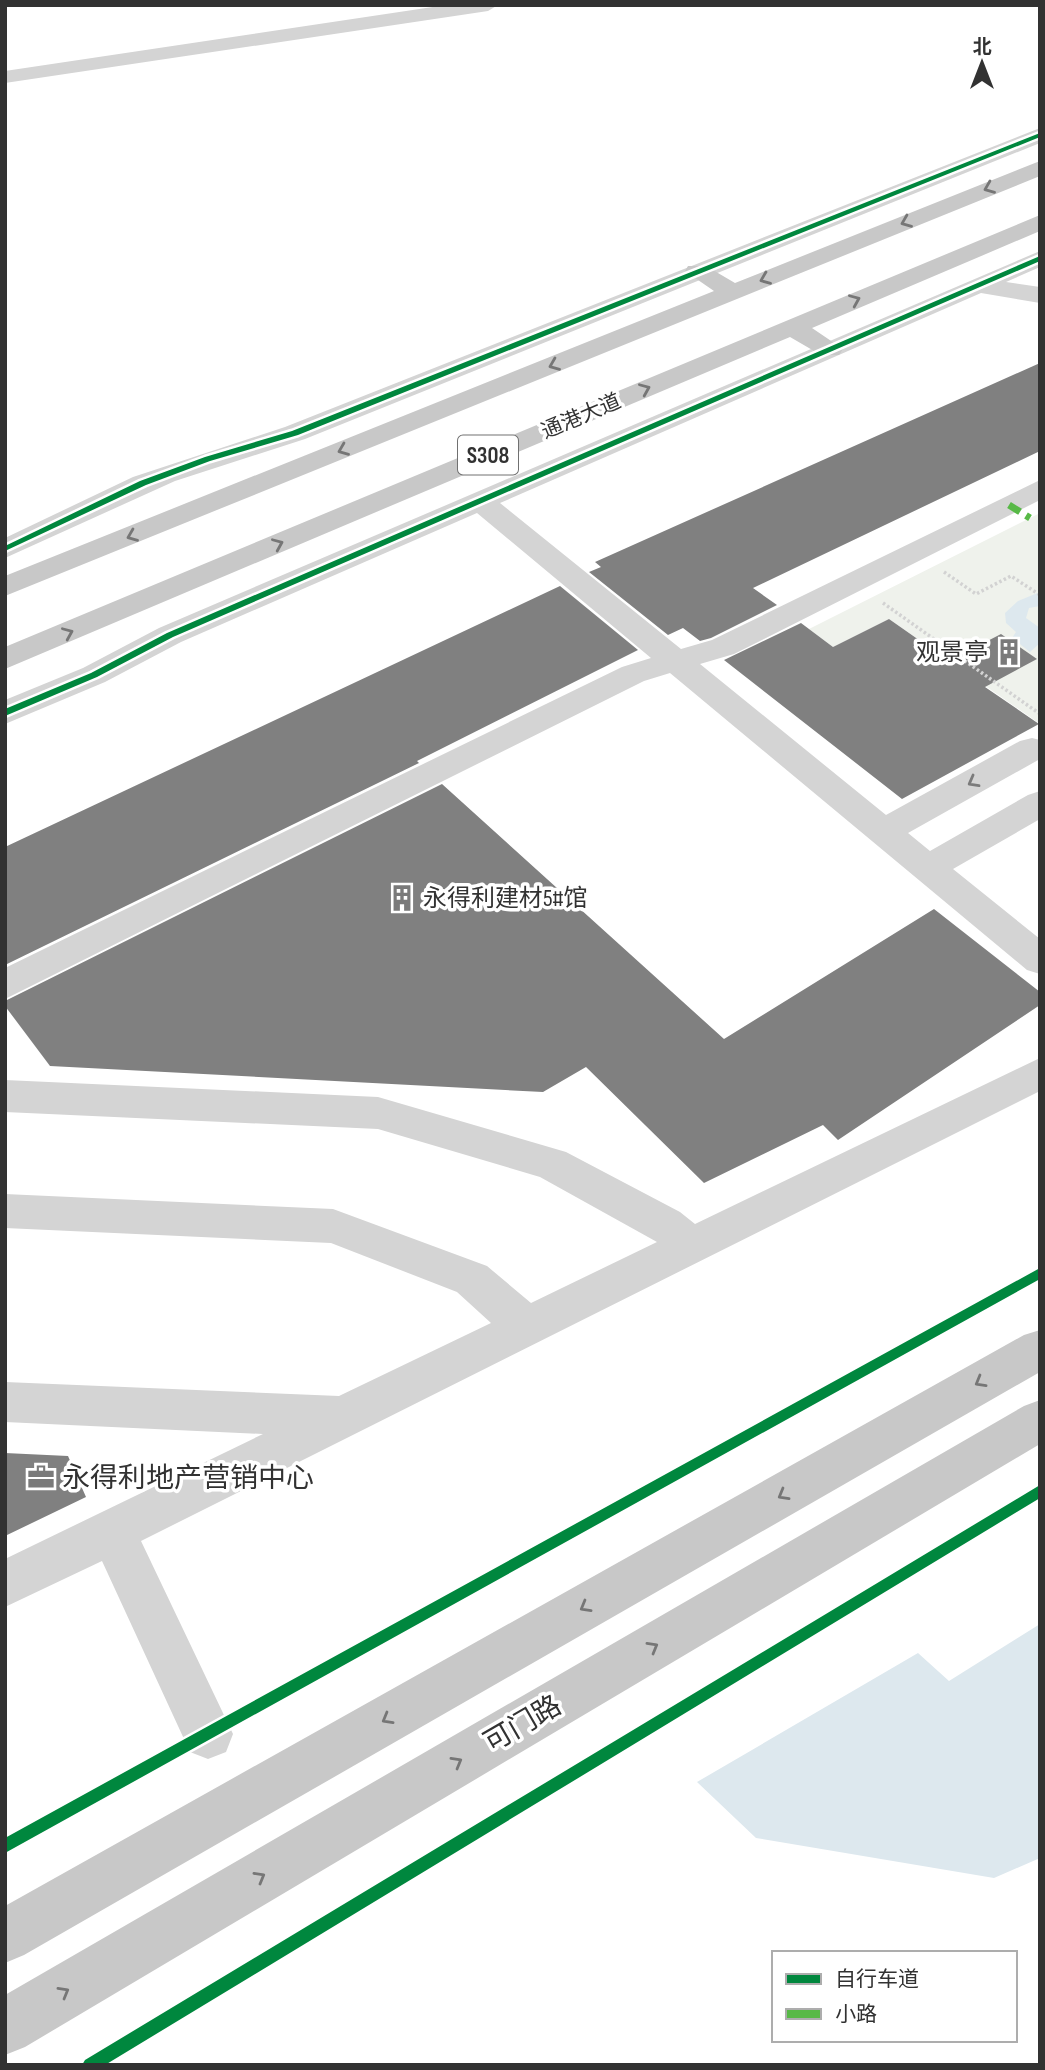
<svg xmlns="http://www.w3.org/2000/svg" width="1045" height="2070" viewBox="0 0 1045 2070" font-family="'Sofia Sans Condensed','Noto Sans SC',sans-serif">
	<rect width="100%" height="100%" fill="#fff"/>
	<!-- green -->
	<path fill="#eff2ec" d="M 1040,513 L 1040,724 L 889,619 L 833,647 L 809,629 Z"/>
	<!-- water -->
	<path fill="#dde8ee" d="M 1040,592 L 1040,606 L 1029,608 L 1026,618 L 1040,628 L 1040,643 L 1030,652 L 1012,638 L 1016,632 L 1006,623 L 1005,613 L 1018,601 Z
		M 1040,1624 L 1040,1858 L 994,1878 L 756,1838 L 697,1782 L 918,1653 L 949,1681 Z"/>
	<!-- pier -->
	<path fill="#fff" d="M 839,194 L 1040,224 L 1040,262 L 776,218 Z"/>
	<!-- building -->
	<path fill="#808080" d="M 1040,363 L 1040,451 L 753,588 L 777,605 L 711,638 L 700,641 L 683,628 L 668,635 L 589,572 L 601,567 L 595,562 Z
		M 560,586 L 638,650 L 417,761 L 419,763 L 5,965 L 5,847 Z
		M 889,619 L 949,661 L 1001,634 L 1037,659 L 985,687 L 1039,724 L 902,799 L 724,660 L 801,623 L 833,647 Z
		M 442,784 L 724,1039 L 934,909 L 1040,992 L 1040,1005 L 838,1140 L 823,1125 L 704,1183 L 586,1067 L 543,1092 L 50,1066 L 5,1006 L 5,1001 Z
		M 5,1453 L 68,1456 L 86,1497 L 5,1536 Z"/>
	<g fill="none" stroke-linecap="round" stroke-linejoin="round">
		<!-- path -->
		<path stroke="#d2d2d2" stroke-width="3.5" stroke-dasharray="2.5 2.5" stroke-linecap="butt" d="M 944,572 L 976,594 L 1011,576 L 1040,595
			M 883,603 L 1040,714"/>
		<!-- minor -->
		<path fill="#d4d4d4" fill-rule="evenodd" d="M 446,5 L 498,5 L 488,11 L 5,83 L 5,71 Z
			M 1040,128 L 1040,143 L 305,439 L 175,481 L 5,558 L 5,538 L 133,477 L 285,427 Z
			M 1040,251 L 1040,267 L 1006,282 L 1040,287 L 1040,303 L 981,293 L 500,503 L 681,649 L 712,640 L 1040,480 L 1040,500 L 734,654 L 700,664 L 886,815 L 1020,741 L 1032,738 L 1040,740 L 1040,759 L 908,833 L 930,851 L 1028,795 L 1040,791 L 1040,819 L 953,869 L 1040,939 L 1040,974 L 1027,970 L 670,673 L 644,681 L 5,999 L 5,968 L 622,667 L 651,658 L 477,513 L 181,642 L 105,682 L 5,724 L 5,700 L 83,668 L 159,628 Z
			M 1040,1058 L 1040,1091 L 141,1541 L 233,1734 L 226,1752 L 208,1759 L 190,1752 L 102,1561 L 5,1607 L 5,1559 L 263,1434 L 5,1422 L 5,1382 L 339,1396 L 491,1323 L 457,1292 L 331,1243 L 5,1228 L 5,1194 L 333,1209 L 487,1266 L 531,1303 L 657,1242 L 540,1177 L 378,1129 L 5,1112 L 5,1080 L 378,1097 L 566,1152 L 680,1212 L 695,1224 Z"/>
		<!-- major -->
		<path fill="#c8c8c8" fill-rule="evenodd" d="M 1040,161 L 1040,176 L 5,596 L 5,576 L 714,291 L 685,271 L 688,266 L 706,266 L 735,283 Z
			M 1040,215 L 1040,231 L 812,328 L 843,349 L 839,355 L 821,355 L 790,337 L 5,669 L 5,647 Z
			M 1040,1330 L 1040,1372 L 24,1955 L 5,1963 L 5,1906 L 1024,1335 Z
			M 1040,1400 L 1040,1444 L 25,2047 L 5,2055 L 5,1995 L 1024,1406 Z"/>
		<!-- quiet -->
		<path stroke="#58b947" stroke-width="7" stroke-dasharray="13 7" stroke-linecap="butt" d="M 1009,505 L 1030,518"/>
		<defs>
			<path id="cycleway" d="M 1040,133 L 1040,137 L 298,435 L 210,461 L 146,485 L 5,551 L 5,546 L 140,481 L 205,457 L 292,431 Z
				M 1040,256 L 1040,261 L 173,637 L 97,677 L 5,716 L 5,709 L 91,673 L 167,633 Z
				M 1040,1268 L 1040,1279 L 5,1853 L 5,1838 Z
				M 1040,1485 L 1040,1498 L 105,2065 L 82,2065 L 85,2060 Z"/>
		</defs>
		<!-- cycleway casing -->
		<use href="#cycleway" stroke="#fff" stroke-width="5"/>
		<!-- cycleway -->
		<use href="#cycleway" fill="#00873e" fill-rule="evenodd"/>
	</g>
	<!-- one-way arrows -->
	<defs><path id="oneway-chevron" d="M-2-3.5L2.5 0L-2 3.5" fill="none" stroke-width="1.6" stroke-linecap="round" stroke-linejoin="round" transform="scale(1.75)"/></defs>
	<g stroke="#767676">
		<use href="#oneway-chevron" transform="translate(989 188) rotate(158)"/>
		<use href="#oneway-chevron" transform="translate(906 222) rotate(158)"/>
		<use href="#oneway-chevron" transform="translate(765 279) rotate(158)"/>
		<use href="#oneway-chevron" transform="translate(855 300) rotate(-23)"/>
		<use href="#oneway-chevron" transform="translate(554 365) rotate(158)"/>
		<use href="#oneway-chevron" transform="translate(645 389) rotate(-23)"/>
		<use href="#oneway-chevron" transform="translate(343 450) rotate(158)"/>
		<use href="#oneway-chevron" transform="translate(132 536) rotate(158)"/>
		<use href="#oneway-chevron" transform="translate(278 544) rotate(-23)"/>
		<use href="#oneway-chevron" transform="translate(68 633) rotate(-23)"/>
		<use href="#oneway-chevron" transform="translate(980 1382) rotate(150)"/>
		<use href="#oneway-chevron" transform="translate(783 1495) rotate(150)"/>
		<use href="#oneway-chevron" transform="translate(585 1607) rotate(150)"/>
		<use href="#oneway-chevron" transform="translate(653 1647) rotate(-30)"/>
		<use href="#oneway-chevron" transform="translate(387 1719) rotate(150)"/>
		<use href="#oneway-chevron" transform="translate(457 1762) rotate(-30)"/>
		<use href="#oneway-chevron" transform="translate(260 1877) rotate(-30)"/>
		<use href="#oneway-chevron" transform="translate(64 1992) rotate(-30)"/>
	</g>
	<use stroke="#7b7b7b" href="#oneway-chevron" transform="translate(973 782) rotate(151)"/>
	<!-- icons -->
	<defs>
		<symbol id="building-bare" viewBox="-9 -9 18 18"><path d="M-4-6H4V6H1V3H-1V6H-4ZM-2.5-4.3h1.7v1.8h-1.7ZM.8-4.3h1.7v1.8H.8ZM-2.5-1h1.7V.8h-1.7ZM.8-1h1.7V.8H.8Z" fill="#7a7a7a" stroke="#fff" stroke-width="2.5" paint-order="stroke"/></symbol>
		<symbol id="office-bare" viewBox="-9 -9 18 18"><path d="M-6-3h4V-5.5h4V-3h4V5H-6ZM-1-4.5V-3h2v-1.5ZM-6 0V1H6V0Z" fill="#7a7a7a" stroke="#fff" stroke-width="2.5" paint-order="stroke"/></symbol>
	</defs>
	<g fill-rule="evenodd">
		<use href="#building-bare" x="990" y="633" width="38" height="38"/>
		<use href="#building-bare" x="383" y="879" width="38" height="38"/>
		<use href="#office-bare" x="22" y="1458" width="38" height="38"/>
	</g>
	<g text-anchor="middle" stroke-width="7" stroke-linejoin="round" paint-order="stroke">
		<!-- far-street labels -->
		<g font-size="21" fill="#323232" stroke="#fff">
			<text transform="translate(581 416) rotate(-23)" y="7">通港大道</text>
		</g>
		<!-- shield labels -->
		<rect fill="#fff" stroke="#707070" stroke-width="2" x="458" y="435.5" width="60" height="39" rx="5"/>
		<g font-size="23" font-weight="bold" fill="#323232">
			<text x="488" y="463">S308</text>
		</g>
		<!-- poi labels -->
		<g font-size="24" fill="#323232" stroke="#fff" text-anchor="end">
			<text x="988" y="660">观景亭</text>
			<text x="423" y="906" text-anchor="start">永得利建材5#馆</text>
		</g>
		<!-- near-poi labels -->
		<g font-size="28" fill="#323232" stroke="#fff" text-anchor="start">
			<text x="62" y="1487">永得利地产营销中心</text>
		</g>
		<!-- near-street labels -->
		<g font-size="28" fill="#323232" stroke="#fff">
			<text transform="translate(522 1723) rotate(-30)" y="10">可门路</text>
		</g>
	</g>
	<!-- border -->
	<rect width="1045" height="2070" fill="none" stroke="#323232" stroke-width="14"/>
	<!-- legend -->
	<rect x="772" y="1951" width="245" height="91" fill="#ffffff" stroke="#adadad" stroke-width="2"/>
	<rect x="786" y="1974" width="35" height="10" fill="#00873e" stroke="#adadad" stroke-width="2"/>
	<text x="835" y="1986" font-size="21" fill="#323232">自行车道</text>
	<rect x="786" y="2009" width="35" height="10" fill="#58b947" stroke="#adadad" stroke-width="2"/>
	<text x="835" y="2021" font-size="21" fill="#323232">小路</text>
	<!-- north arrow -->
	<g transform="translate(982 63)" stroke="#ffffff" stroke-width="5" paint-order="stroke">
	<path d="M0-5L12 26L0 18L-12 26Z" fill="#323232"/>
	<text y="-10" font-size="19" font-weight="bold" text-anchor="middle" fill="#323232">北</text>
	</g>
</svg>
